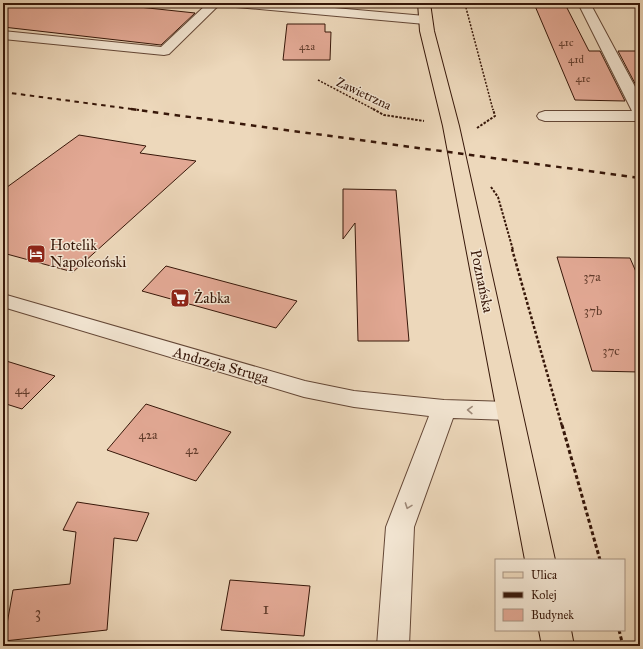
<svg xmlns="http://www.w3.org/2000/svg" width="643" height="649" viewBox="0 0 643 649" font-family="'IM FELL Great Primer',serif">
	<rect width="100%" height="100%" fill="#edd8bb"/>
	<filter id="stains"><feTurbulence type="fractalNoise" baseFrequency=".005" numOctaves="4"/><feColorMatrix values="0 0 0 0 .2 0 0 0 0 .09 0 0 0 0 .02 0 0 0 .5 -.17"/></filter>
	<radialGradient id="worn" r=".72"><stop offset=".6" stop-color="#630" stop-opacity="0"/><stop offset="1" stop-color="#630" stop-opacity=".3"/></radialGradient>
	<!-- building -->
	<path fill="#e3a995" stroke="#371709" d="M 3,3 L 101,3 L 195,13 L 161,45 L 3,27 Z
		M 535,6 L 566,6 L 589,51 L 600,51 L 625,101 L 575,100 Z
		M 287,24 L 325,24 L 325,32 L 331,32 L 330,60 L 283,60 Z
		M 618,51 L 640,51 L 640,93 Z
		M 79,135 L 146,146 L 140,153 L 196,161 L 73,272 L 3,253 L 3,190 Z
		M 343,189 L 396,190 L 409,341 L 358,341 L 355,223 L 343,239 Z
		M 557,257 L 630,258 L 640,281 L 640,372 L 592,371 Z
		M 166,266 L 237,285 L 297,301 L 276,328 L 142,291 Z
		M 3,360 L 55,376 L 22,409 L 3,403 Z
		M 146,404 L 231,432 L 196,481 L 107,450 Z
		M 77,502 L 149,513 L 137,541 L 114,538 L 107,630 L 4,641 L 13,590 L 70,584 L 76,532 L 63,530 Z
		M 230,580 L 310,586 L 304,636 L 221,630 Z"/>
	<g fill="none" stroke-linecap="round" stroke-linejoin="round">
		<defs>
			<path id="minor" d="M 208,3 L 221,3 L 169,54 L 164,55 L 3,39 L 3,31 L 161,47 Z
				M 230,3 L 278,3 L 425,16 L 430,17 L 431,20 L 430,23 L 425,24 L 236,7 L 232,6 Z
				M 578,3 L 590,3 L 640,96 L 640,121 L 545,121 L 539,119 L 537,116 L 539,113 L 545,111 L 632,111 Z
				M 3,294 L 305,381 L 354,391 L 444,400 L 509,402 L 518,405 L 521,411 L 518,417 L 509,420 L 453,418 L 414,527 L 409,646 L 377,646 L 386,527 L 429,416 L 354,407 L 304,397 L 3,307 Z"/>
			<path id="major" d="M 418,3 L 430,3 L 434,31 L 459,126 L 555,560 L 525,560 L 443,126 L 420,31 Z
				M 539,630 L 571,630 L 574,646 L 542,646 Z"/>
		</defs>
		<!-- minor casing -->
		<use href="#minor" stroke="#644736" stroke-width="2"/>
		<!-- major casing -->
		<use href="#major" stroke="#371709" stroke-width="2"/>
		<!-- path-far3 -->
		<path stroke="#371709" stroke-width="1.5" stroke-dasharray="2 1.5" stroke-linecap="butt" d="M 447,4 L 465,4
			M 465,4 L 493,110
			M 318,80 L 375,110"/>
		<!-- path-far2 -->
		<path stroke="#371709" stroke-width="2" stroke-dasharray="2.5 1.5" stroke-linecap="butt" d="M 373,109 L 384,115 L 424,121
			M 477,128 L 495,116 L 493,109
			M 491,187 L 498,197 L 513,250"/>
		<!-- path-far1 -->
		<path stroke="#371709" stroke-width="2.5" stroke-dasharray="3 2" stroke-linecap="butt" d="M 512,249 L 562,426"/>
		<!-- path -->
		<path stroke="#371709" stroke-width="3" stroke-dasharray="4 2.5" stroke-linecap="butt" d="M 562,425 L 600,560
			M 619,630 L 623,646"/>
		<!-- minor -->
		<use href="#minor" fill="#f3e6d3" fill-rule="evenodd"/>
		<!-- major -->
		<use href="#major" fill="#edd8bb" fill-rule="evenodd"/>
		<!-- rail-far1 -->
		<path stroke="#371709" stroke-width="2" stroke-dasharray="4.5 4.5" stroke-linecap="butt" d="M 3,92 L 139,110"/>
		<!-- rail -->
		<path stroke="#371709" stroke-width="2.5" stroke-dasharray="5.5 5.5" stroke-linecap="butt" d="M 131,109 L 640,178"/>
	</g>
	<!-- one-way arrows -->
	<defs><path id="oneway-chevron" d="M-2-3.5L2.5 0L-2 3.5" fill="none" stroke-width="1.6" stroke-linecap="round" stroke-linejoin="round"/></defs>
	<g stroke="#9e8978">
		<use href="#oneway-chevron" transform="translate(470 410) rotate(-178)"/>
		<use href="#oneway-chevron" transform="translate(408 506) rotate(110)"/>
	</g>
	<!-- icons -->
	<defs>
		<symbol id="hotel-square" viewBox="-11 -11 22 22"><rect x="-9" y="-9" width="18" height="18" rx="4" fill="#8f2418" stroke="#f3e6d3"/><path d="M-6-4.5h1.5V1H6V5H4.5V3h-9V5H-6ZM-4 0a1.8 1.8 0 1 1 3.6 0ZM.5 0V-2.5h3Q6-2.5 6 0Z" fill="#fff"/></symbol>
		<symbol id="supermarket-square" viewBox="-11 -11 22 22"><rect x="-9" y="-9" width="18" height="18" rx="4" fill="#8f2418" stroke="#f3e6d3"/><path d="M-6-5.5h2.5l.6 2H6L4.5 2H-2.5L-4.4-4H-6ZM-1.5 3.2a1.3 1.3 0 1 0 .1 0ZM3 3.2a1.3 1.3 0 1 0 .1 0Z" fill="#fff"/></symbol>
	</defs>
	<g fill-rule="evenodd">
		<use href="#hotel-square" x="25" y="243" width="22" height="22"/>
		<use href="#supermarket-square" x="169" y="287" width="22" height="22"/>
	</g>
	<g text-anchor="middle" stroke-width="3" stroke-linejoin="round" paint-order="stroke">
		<!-- far-number labels -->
		<g font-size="11" fill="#623c2c">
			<text x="566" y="46">41c</text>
			<text x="307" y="50">42a</text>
			<text x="576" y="63">41d</text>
			<text x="583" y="82">41e</text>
		</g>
		<!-- far-street labels -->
		<g font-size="13" fill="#371709" stroke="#f3e6d3">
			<text transform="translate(364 93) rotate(25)" y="5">Zawietrzna</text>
		</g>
		<!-- number labels -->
		<g font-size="13" fill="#623c2c">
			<text x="592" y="281">37a</text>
			<text x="593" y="315">37b</text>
			<text x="611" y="355">37c</text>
			<text x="22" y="394">44</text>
			<text x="148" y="439">42a</text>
			<text x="192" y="454">42</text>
		</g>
		<!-- poi labels -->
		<g font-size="15" fill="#371709" stroke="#f3e6d3" text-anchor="start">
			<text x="50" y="250">Hotelik<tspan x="50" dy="17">Napoleoński</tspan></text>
			<text x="194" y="303">Żabka</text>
		</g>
		<!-- street labels -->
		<g font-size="15" fill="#371709" stroke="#f3e6d3">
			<text transform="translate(482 281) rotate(78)" y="5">Poznańska</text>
			<text transform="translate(221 365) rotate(16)" y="5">Andrzeja Struga</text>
		</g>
		<!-- near-number labels -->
		<g font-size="16" fill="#623c2c">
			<text x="266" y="614">1</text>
			<text x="38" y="618">3</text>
		</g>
	</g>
	<!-- margin -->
	<rect width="643" height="649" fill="none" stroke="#edd8bb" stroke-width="16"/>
	<rect x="4" y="4" width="635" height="641" fill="none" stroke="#371709" stroke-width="2"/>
	<rect x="8" y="8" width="627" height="633" fill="none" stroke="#371709"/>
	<!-- legend -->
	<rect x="495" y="559" width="130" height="72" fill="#f3e6d3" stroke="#a89382"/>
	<rect x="503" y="572" width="20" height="6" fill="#edd8bb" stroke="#a89382"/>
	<text x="531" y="579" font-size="12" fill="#371709">Ulica</text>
	<rect x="503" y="592" width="20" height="6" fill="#371709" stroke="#a89382"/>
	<text x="531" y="599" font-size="12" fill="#371709">Kolej</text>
	<rect x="503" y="609" width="20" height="12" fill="#e3a995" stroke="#a89382"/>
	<text x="531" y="619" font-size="12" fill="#371709">Budynek</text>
	<rect width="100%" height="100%" filter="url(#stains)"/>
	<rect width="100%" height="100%" fill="url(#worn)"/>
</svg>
